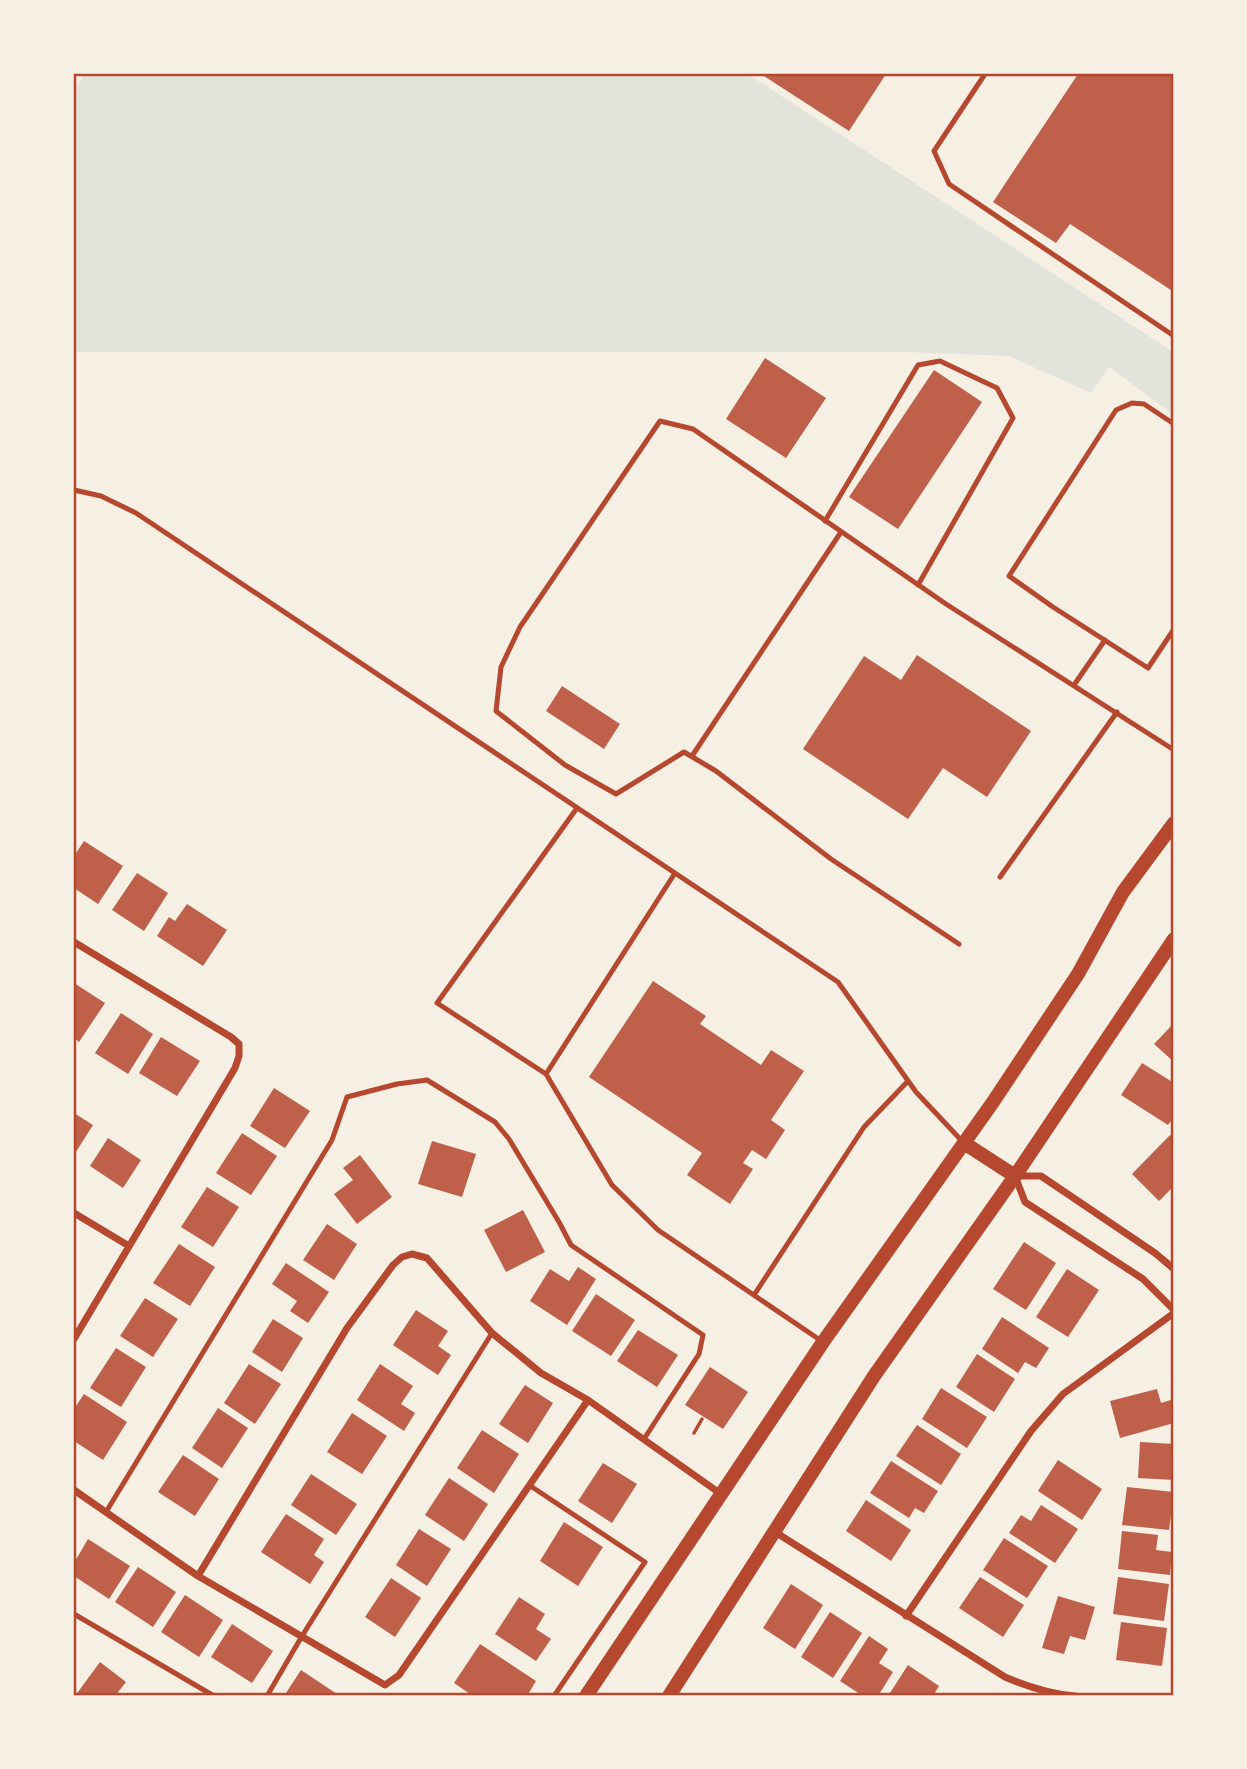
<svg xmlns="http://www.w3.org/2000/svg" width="1247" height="1769" viewBox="0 0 1247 1769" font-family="Arial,sans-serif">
	<rect width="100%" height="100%" fill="#f6efe4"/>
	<!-- green -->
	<path fill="#e2e4dc" d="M 85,74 L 748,74 L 1173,352 L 1173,414 L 1109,367 L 1091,393 L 1009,356 L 908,352 L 74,352 L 74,91 Z"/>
	<!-- building -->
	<path fill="#bf614a" d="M 761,74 L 886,74 L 849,131 Z
		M 1078,74 L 1174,74 L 1174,292 L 1070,224 L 1056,243 L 993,202 Z
		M 765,358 L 826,398 L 786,458 L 726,419 Z
		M 934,370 L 982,402 L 898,529 L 849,497 Z
		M 917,655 L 1031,731 L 987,797 L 943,768 L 908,819 L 803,749 L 864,656 L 901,680 Z
		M 562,686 L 620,724 L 604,749 L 546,711 Z
		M 84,841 L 123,866 L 98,904 L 74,888 L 74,856 Z
		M 137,873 L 168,893 L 144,931 L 112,910 Z
		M 187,904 L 227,930 L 203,966 L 157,936 L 169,917 L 175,921 Z
		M 653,981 L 706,1016 L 700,1024 L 761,1065 L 771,1050 L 804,1071 L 771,1120 L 785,1130 L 766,1159 L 752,1150 L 743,1163 L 753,1169 L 730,1204 L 687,1175 L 702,1153 L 589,1077 Z
		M 74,983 L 105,1003 L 79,1042 L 74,1038 Z
		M 121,1013 L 153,1034 L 128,1074 L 95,1053 Z
		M 1174,1023 L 1174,1062 L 1154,1044 Z
		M 161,1037 L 200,1061 L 177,1096 L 139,1073 Z
		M 1142,1063 L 1174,1083 L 1174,1117 L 1168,1125 L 1121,1095 Z
		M 274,1088 L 310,1111 L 285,1148 L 250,1126 Z
		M 74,1113 L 93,1125 L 74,1155 Z
		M 242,1133 L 277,1156 L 251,1195 L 216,1173 Z
		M 1170,1135 L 1174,1138 L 1174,1186 L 1159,1201 L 1132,1174 Z
		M 108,1138 L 141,1160 L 123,1188 L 90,1166 Z
		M 432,1141 L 476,1154 L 462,1197 L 418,1184 Z
		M 360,1155 L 392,1197 L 357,1224 L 334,1194 L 353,1180 L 343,1168 Z
		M 207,1187 L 239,1207 L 213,1247 L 181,1227 Z
		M 523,1210 L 545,1252 L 506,1272 L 484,1230 Z
		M 327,1224 L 357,1244 L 334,1280 L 303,1260 Z
		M 1024,1242 L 1056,1263 L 1026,1310 L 993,1289 Z
		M 179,1244 L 215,1267 L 190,1306 L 153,1283 Z
		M 286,1263 L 329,1292 L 308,1323 L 290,1311 L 297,1301 L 272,1284 Z
		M 578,1267 L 596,1279 L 567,1325 L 530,1301 L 550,1269 L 569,1281 Z
		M 1067,1269 L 1099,1290 L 1068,1337 L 1036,1317 Z
		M 596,1294 L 635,1320 L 611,1356 L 572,1331 Z
		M 145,1298 L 178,1319 L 153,1357 L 120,1336 Z
		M 416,1310 L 448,1331 L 438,1346 L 451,1355 L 438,1375 L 393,1345 Z
		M 1002,1317 L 1049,1348 L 1036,1368 L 1025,1362 L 1018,1373 L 982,1349 Z
		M 273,1319 L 303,1338 L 282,1372 L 252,1352 Z
		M 638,1330 L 678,1355 L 657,1387 L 617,1361 Z
		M 116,1348 L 146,1367 L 121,1407 L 90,1388 Z
		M 977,1354 L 1015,1379 L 994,1412 L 956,1387 Z
		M 249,1364 L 281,1384 L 255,1424 L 224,1403 Z
		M 380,1364 L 413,1386 L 401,1404 L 415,1413 L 404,1431 L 357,1400 Z
		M 710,1367 L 748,1392 L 723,1429 L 685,1405 Z
		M 525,1385 L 553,1403 L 528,1443 L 499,1424 Z
		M 941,1388 L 987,1417 L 967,1448 L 922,1419 Z
		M 1157,1389 L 1161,1403 L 1174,1399 L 1174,1423 L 1120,1438 L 1110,1401 Z
		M 84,1394 L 127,1422 L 103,1460 L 74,1441 L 74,1409 Z
		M 218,1408 L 248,1428 L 222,1468 L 192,1448 Z
		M 352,1413 L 387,1436 L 362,1474 L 327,1452 Z
		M 917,1425 L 961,1454 L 941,1485 L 896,1456 Z
		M 482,1430 L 519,1454 L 494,1493 L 457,1468 Z
		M 1140,1442 L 1174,1444 L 1174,1480 L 1138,1478 Z
		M 183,1455 L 219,1479 L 195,1516 L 158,1492 Z
		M 1058,1460 L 1102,1489 L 1082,1520 L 1038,1491 Z
		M 891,1461 L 938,1491 L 924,1513 L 915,1508 L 909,1518 L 870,1493 Z
		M 603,1463 L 637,1484 L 612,1523 L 578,1501 Z
		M 311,1474 L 357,1504 L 336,1535 L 291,1505 Z
		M 449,1478 L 488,1504 L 464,1541 L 425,1515 Z
		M 1127,1487 L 1174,1492 L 1169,1530 L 1122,1525 Z
		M 866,1500 L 911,1530 L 891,1561 L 846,1531 Z
		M 1041,1505 L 1078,1529 L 1055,1563 L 1009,1533 L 1021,1515 L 1031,1521 Z
		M 286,1514 L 324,1539 L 314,1555 L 324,1562 L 310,1584 L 261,1552 Z
		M 564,1522 L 603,1547 L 578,1586 L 540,1561 Z
		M 419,1529 L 451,1549 L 427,1586 L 396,1565 Z
		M 1122,1531 L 1158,1535 L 1156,1550 L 1172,1552 L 1170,1575 L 1118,1569 Z
		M 1004,1538 L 1048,1566 L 1027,1598 L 983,1570 Z
		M 88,1539 L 130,1566 L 109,1599 L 74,1576 L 74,1563 Z
		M 138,1567 L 176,1592 L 153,1627 L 115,1602 Z
		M 980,1577 L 1024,1605 L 1003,1637 L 959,1608 Z
		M 1118,1577 L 1169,1584 L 1164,1621 L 1113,1614 Z
		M 391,1578 L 421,1598 L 395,1637 L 365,1617 Z
		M 791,1584 L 823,1605 L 795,1649 L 763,1628 Z
		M 185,1595 L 223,1620 L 199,1657 L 161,1632 Z
		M 1058,1596 L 1095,1607 L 1085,1640 L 1070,1636 L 1064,1654 L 1042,1648 Z
		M 519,1597 L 545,1614 L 536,1629 L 551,1639 L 536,1661 L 495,1634 Z
		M 830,1612 L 862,1633 L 833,1678 L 801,1657 Z
		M 1121,1622 L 1167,1628 L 1162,1666 L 1116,1660 Z
		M 232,1624 L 273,1651 L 252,1683 L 211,1657 Z
		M 869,1636 L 888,1649 L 879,1663 L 893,1672 L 878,1696 L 863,1696 L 840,1681 Z
		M 480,1644 L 536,1681 L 527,1696 L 473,1696 L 454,1683 Z
		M 100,1662 L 126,1682 L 115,1696 L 75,1696 Z
		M 908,1665 L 939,1686 L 933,1696 L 888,1696 Z
		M 301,1670 L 340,1696 L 284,1696 Z"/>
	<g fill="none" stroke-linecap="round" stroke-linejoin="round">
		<!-- path -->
		<path stroke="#b5482f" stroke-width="3.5" d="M 694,1433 L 702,1419"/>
		<!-- service -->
		<path stroke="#b5482f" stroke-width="5" d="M 985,74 L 934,151 L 949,184 L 1174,336
			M 1174,424 L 1144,404 L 1132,403 L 1116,410 L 1009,576 L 1053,607 L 1148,668 L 1174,629
			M 74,490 L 101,496 L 136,513 L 838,982 L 916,1092 L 962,1141
			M 825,521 L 918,365 L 940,361 L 997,388 L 1013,418 L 918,585
			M 1074,685 L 1105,640
			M 692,756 L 841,532
			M 577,808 L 437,1003 L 546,1074 L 612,1185 L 658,1230 L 820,1340
			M 1000,877 L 1117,712
			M 959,944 L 831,859 L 716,771 L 684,752 L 616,794 L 565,765 L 496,711 L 501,667 L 520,627 L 660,421 L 693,429 L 946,604 L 1174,750
			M 546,1074 L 675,873
			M 754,1295 L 864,1127 L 908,1081
			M 529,1485 L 645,1562 L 554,1696
			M 106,1512 L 332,1140 L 347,1097 L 397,1084 L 427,1080 L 495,1122 L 509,1139 L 559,1222 L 571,1245 L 703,1335 L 699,1354 L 644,1439
			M 74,1614 L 214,1696
			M 267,1696 L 302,1636 L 492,1333"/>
		<!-- minor -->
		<path stroke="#b5482f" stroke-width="7" d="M 74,942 L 231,1037 L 239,1044 L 239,1056 L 235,1068 L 74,1339
			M 74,1213 L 129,1246
			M 1174,1269 L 1155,1253 L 1041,1176 L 1015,1176 L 1025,1202 L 1143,1279 L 1174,1310
			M 74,1490 L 198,1576 L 385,1685 L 399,1675 L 588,1400
			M 775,1532 L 1005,1677 C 1028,1687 1050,1694 1075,1696
			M 198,1576 L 347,1328 L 393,1265 L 402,1257 L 412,1254 L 427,1258 L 492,1333 L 541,1373 L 588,1400 L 721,1494
			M 906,1616 L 1031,1431 L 1063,1394 L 1174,1313"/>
		<!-- secondary -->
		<path stroke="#b5482f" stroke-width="14" d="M 964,1143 L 1015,1176
			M 586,1696 L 823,1342 L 993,1102 L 1078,974 L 1123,892 L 1174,823
			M 669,1696 L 874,1376 L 1015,1176 L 1174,939"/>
	</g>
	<!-- border -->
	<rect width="1247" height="1769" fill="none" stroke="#f6efe4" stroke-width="150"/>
	<rect x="75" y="75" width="1097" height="1619" fill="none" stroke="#b5482f" stroke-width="2.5"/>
</svg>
